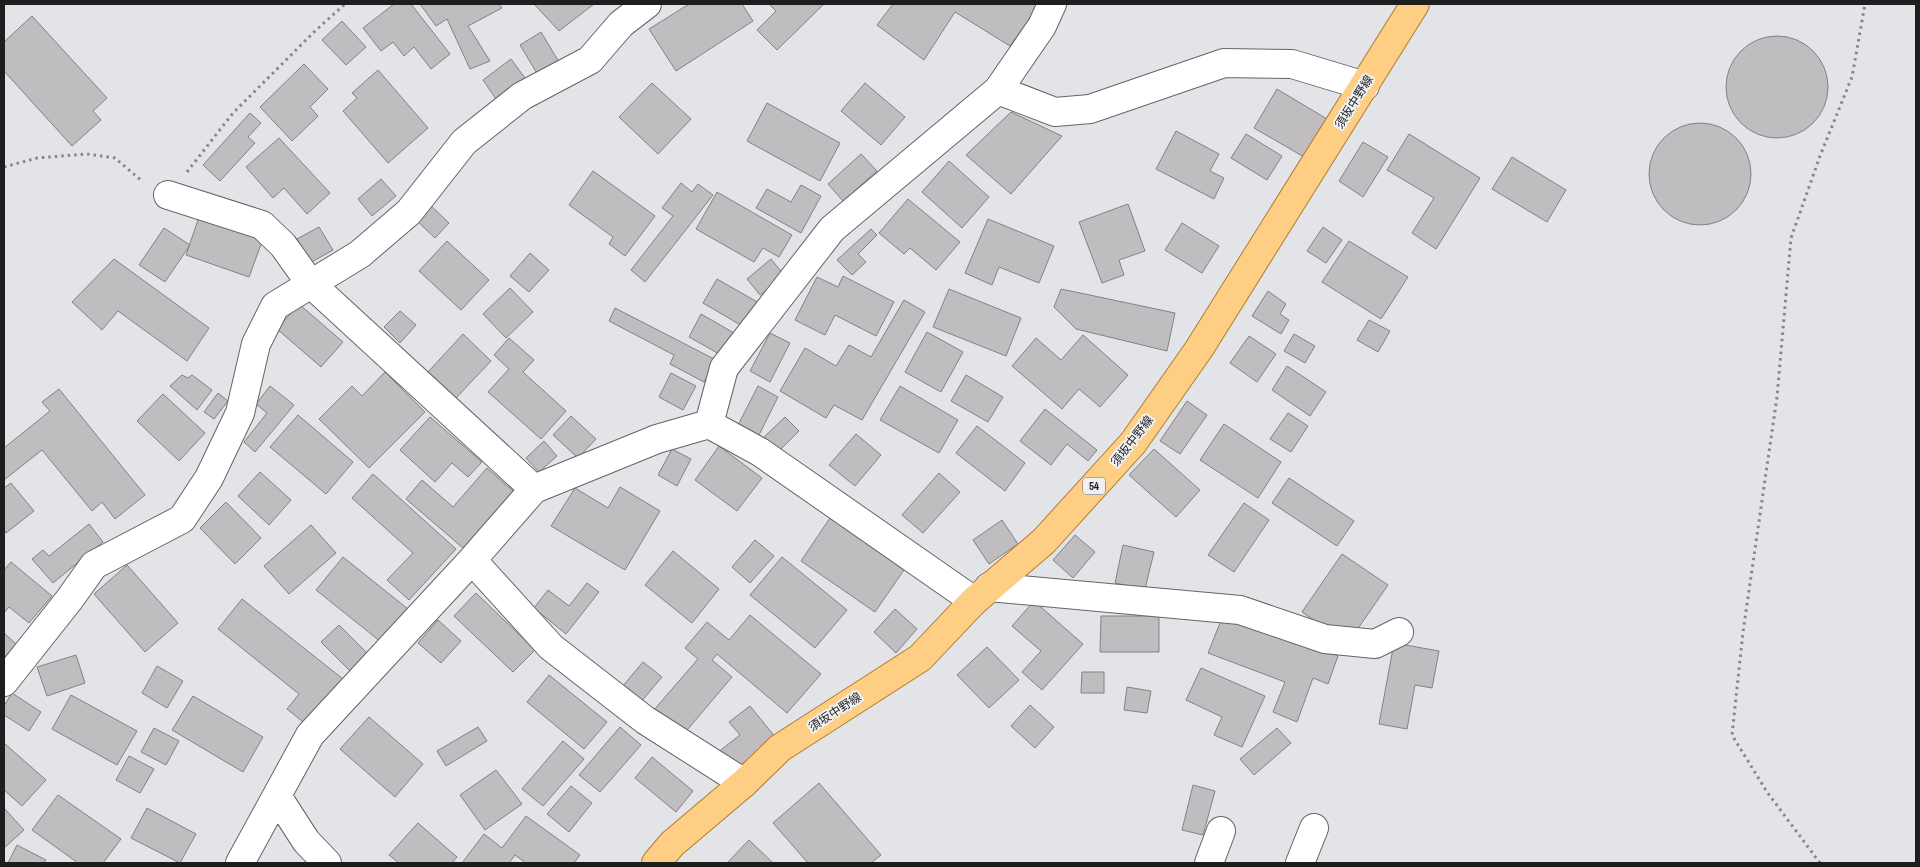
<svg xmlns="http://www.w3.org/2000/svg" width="1920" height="867" viewBox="0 0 1920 867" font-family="'Archivo Narrow','Noto Sans JP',sans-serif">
	<rect width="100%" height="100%" fill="#e3e4e7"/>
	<!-- building -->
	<path fill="#bfbdbf" stroke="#838183" d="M 394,4 L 411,4 L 450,54 L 431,69 L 414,47 L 404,56 L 393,42 L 381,51 L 363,28 Z
		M 420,4 L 499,4 L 502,8 L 468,26 L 490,61 L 470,69 L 447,19 L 436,26 Z
		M 534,4 L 594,4 L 559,31 Z
		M 689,4 L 742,4 L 753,21 L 676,71 L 649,29 Z
		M 769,4 L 824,4 L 777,50 L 757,30 L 776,11 Z
		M 893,4 L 1037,4 L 1039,5 L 1010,46 L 955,12 L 924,60 L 877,25 Z
		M 32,16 L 107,98 L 93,111 L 101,120 L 72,146 L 4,71 L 4,42 Z
		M 342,21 L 366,47 L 346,65 L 322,40 Z
		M 541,32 L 559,62 L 538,75 L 520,45 Z
		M1726 87a51 51 0 1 1 102 0a51 51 0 1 1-102 0Z
		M 511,59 L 525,78 L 496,99 L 483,80 Z
		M 304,64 L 328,89 L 310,107 L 318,116 L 292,141 L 260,107 Z
		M 378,70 L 428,128 L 388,163 L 343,111 L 357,98 L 352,93 Z
		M 652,83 L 691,119 L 658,154 L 619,117 Z
		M 865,83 L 905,117 L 881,145 L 841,111 Z
		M 1277,89 L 1327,119 L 1304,157 L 1254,128 Z
		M 767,103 L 840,143 L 820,181 L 747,141 Z
		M 1011,112 L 1062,136 L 1011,194 L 966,155 Z
		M 250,113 L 261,123 L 248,137 L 255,143 L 220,181 L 203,165 Z
		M1649 174a51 51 0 1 1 102 0a51 51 0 1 1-102 0Z
		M 1176,131 L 1219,154 L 1210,171 L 1224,178 L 1214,199 L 1156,169 Z
		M 1246,134 L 1282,156 L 1267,180 L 1231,158 Z
		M 1409,134 L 1480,178 L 1436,249 L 1412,233 L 1434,198 L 1387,170 Z
		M 279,138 L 330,193 L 307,214 L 284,188 L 273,198 L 246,167 Z
		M 1363,142 L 1388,157 L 1363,197 L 1339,181 Z
		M 861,154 L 877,171 L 843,201 L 828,184 Z
		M 1512,157 L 1566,190 L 1547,222 L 1492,189 Z
		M 949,161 L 989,197 L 962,228 L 922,192 Z
		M 593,171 L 655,216 L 625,256 L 609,244 L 613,237 L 569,205 Z
		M 381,179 L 396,196 L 372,216 L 358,199 Z
		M 681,183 L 692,192 L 698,184 L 713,195 L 645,282 L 631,270 L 673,216 L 662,208 Z
		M 801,185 L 821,196 L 801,233 L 756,208 L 767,189 L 791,202 Z
		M 717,192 L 792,235 L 779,257 L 763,248 L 754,262 L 696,229 Z
		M 908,199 L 960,242 L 936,270 L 910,248 L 904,254 L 879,233 Z
		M 428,203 L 449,223 L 435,238 L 414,218 Z
		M 1128,204 L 1145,251 L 1119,260 L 1124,275 L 1102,283 L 1079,222 Z
		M 199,217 L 263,239 L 249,277 L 186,255 Z
		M 988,219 L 1054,246 L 1039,283 L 999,267 L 992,285 L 965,273 Z
		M 1182,223 L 1219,246 L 1202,273 L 1165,250 Z
		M 319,227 L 333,250 L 310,263 L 297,239 Z
		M 1323,227 L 1342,240 L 1326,263 L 1307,251 Z
		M 164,228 L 190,245 L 165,282 L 139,265 Z
		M 871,229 L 877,235 L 858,254 L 866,262 L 852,275 L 837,260 Z
		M 447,241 L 489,280 L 461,310 L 419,271 Z
		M 1349,241 L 1408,277 L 1381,319 L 1322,282 Z
		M 530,253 L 549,270 L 529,292 L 510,276 Z
		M 114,259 L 209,328 L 187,361 L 118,311 L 102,330 L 72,302 Z
		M 771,259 L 785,276 L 760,295 L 747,279 Z
		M 843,276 L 894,302 L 876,336 L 835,315 L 825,335 L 795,320 L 817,277 L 838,287 Z
		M 717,279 L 759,303 L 744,327 L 703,303 Z
		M 510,288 L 533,312 L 506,338 L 483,314 Z
		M 949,289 L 1021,318 L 1006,356 L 933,327 Z
		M 1061,289 L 1175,313 L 1167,351 L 1076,329 L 1054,307 Z
		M 1268,291 L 1286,304 L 1280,314 L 1289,320 L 1281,334 L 1252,316 Z
		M 904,300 L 925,312 L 862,420 L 834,405 L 826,418 L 780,391 L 805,348 L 836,366 L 849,345 L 871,357 Z
		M 299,304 L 343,342 L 321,367 L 277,329 Z
		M 615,308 L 716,360 L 704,382 L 670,364 L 674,355 L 609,321 Z
		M 400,311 L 416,325 L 400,343 L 384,327 Z
		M 701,314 L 734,333 L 721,355 L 689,337 Z
		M 1369,320 L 1390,331 L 1378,352 L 1357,340 Z
		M 927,332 L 963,352 L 941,392 L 905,372 Z
		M 770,333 L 790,343 L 770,382 L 750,371 Z
		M 463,334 L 491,361 L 456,398 L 428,372 Z
		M 1294,334 L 1315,346 L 1305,363 L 1284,351 Z
		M 1083,335 L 1128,375 L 1100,407 L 1079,389 L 1062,409 L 1012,366 L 1036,338 L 1061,360 Z
		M 1249,336 L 1276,354 L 1257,382 L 1230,363 Z
		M 509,338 L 534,360 L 523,372 L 566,411 L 541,439 L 488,392 L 509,369 L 494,355 Z
		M 1287,366 L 1326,392 L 1310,416 L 1272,390 Z
		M 385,372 L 425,412 L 369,468 L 319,419 L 352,386 L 362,396 Z
		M 671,373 L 696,386 L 683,410 L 659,397 Z
		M 182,375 L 188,378 L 192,375 L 212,390 L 197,410 L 170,386 Z
		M 966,375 L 1003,397 L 988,422 L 951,401 Z
		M 270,386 L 294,405 L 255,452 L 244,442 L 267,413 L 256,404 Z
		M 758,386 L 778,397 L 759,435 L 738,425 Z
		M 900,386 L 958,420 L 939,453 L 880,420 Z
		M 59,389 L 145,495 L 115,519 L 102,502 L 92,511 L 42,450 L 4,480 L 4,448 L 50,411 L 42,402 Z
		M 218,393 L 228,401 L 214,419 L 204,412 Z
		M 163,394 L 205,433 L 179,461 L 137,421 Z
		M 1187,401 L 1207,415 L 1180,454 L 1160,441 Z
		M 1045,409 L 1097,450 L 1088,461 L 1067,444 L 1051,465 L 1020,441 Z
		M 1288,413 L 1308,426 L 1291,452 L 1270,439 Z
		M 298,415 L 353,462 L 326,494 L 270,447 Z
		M 571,416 L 596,439 L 578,458 L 553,435 Z
		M 430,417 L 482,462 L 468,477 L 452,463 L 435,482 L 400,450 Z
		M 785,417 L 799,431 L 777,453 L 763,438 Z
		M 1224,424 L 1281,462 L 1258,498 L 1200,460 Z
		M 977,426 L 1025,463 L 1005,491 L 956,453 Z
		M 856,434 L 881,455 L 855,486 L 829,465 Z
		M 544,441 L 557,456 L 539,472 L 526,458 Z
		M 719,446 L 762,478 L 737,511 L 695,480 Z
		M 672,449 L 691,459 L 677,486 L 658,475 Z
		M 1154,449 L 1200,490 L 1176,517 L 1129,475 Z
		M 487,468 L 513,491 L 463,548 L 406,499 L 422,480 L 453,507 Z
		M 260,472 L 291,500 L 269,525 L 238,496 Z
		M 939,473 L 960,492 L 923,533 L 902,515 Z
		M 373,474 L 456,549 L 409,600 L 387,580 L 413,553 L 352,498 Z
		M 1289,478 L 1354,521 L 1337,546 L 1272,503 Z
		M 11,483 L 34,511 L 6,533 L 4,530 L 4,488 Z
		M 620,487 L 660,511 L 625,570 L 551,526 L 575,488 L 608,508 Z
		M 226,502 L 261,538 L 235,564 L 200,528 Z
		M 1244,503 L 1269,520 L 1234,572 L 1208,555 Z
		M 830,518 L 904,570 L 875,612 L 801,561 Z
		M 1002,520 L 1018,544 L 989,564 L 973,540 Z
		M 89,524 L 103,542 L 53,583 L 32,559 L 43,550 L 49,556 Z
		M 311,525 L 336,553 L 289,594 L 264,566 Z
		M 1075,535 L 1095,552 L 1073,578 L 1053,560 Z
		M 755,540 L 774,556 L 750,583 L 732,567 Z
		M 1123,545 L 1154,552 L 1145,589 L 1115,583 Z
		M 673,551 L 719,589 L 692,623 L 645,585 Z
		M 1342,554 L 1388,585 L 1348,643 L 1302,612 Z
		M 343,557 L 408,609 L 381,642 L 316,590 Z
		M 782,557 L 847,610 L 815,648 L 750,595 Z
		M 11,562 L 52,596 L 29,623 L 9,607 L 4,613 L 4,570 Z
		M 127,565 L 178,623 L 145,652 L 94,594 Z
		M 587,583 L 599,592 L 566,634 L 534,608 L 548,590 L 569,606 Z
		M 476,593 L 535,650 L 513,672 L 454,616 Z
		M 242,599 L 343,679 L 307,725 L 287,709 L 299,694 L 218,629 Z
		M 1034,601 L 1083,644 L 1042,690 L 1022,672 L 1041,651 L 1012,626 Z
		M 895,609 L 917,629 L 896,653 L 874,632 Z
		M 1224,613 L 1338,656 L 1328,684 L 1313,678 L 1297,722 L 1273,712 L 1285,682 L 1208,653 Z
		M 750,615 L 821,674 L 787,713 L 717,654 L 712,660 L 732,677 L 682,736 L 653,711 L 698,659 L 685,648 L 707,622 L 729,640 Z
		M 1101,616 L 1159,616 L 1159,652 L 1100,652 Z
		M 438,620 L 461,641 L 441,663 L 418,643 Z
		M 339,625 L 368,654 L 351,672 L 321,642 Z
		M 4,633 L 16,644 L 4,658 Z
		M 1394,643 L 1439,651 L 1432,688 L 1415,685 L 1407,729 L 1379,724 Z
		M 987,647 L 1019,680 L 989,708 L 957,675 Z
		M 76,655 L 85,683 L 47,696 L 37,667 Z
		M 643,662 L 662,677 L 640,703 L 622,687 Z
		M 157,666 L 183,681 L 167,708 L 142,693 Z
		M 1201,668 L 1265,696 L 1242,747 L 1214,735 L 1222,717 L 1186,700 Z
		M 1082,672 L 1104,672 L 1104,693 L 1081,693 Z
		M 549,675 L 607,722 L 584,749 L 527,702 Z
		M 1127,687 L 1151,691 L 1147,713 L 1124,710 Z
		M 12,693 L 41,712 L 29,731 L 4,715 L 4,706 Z
		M 71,695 L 137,731 L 117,765 L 52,729 Z
		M 193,696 L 263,737 L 243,772 L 172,730 Z
		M 1030,705 L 1054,727 L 1035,748 L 1011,726 Z
		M 750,706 L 776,738 L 732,772 L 717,753 L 740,735 L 729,722 Z
		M 369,717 L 423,764 L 395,797 L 340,749 Z
		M 478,727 L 487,741 L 446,766 L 437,751 Z
		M 620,727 L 641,745 L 600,792 L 579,775 Z
		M 154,728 L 179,741 L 166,765 L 141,752 Z
		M 1277,728 L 1291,743 L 1254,775 L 1240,759 Z
		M 563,741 L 584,759 L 543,806 L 522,789 Z
		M 4,743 L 46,780 L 22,806 L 4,790 Z
		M 129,756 L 154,769 L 140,793 L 116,780 Z
		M 652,757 L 693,791 L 676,812 L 635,778 Z
		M 496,770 L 522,804 L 485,830 L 460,795 Z
		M 819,783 L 881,855 L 871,863 L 808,863 L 773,823 Z
		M 1193,785 L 1215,791 L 1203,835 L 1182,830 Z
		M 571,786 L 592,803 L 569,832 L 547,814 Z
		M 58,795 L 121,839 L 103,863 L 78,863 L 32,830 Z
		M 4,808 L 24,830 L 4,848 Z
		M 147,808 L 196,834 L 180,863 L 131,838 Z
		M 526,816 L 580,855 L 574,863 L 526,863 L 515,855 L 509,863 L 462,863 L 484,834 L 502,848 Z
		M 418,823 L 457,857 L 452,863 L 399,863 L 389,855 Z
		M 749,840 L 773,863 L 727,863 Z
		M 17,845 L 46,860 L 44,863 L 8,863 Z"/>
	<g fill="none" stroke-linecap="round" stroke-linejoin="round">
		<defs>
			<path id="minor" d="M 998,90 L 1055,112 L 1090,109 L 1224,63 L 1292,64 L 1365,86
				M 168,195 L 262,225 L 283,245 L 310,283 L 534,489
				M 709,424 L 760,452 L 974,601
				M 472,560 L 551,647 L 645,720 L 744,783
				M 989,587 L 1240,610 L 1325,639 L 1375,644 L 1399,632
				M 4,682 L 69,600 L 94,565 L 182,519 L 209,478 L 240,413 L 256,344 L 275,306 L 360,254 L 409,212 L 464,142 L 522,96 L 590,60 L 621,24 L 647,4
				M 277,796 L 306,841 L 327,863
				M 240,863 L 310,735 L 472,560 L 534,489 L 657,439 L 709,424 L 724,368 L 832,229 L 998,90 L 1042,26 L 1052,4
				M 1209,863 L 1221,831
				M 1300,863 L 1314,828"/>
			<path id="major" d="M 656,863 L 672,844 L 744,783 L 780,748 L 920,658 L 974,601 L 1044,541 L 1133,443 L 1199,349 L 1415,4"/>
		</defs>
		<!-- minor casing -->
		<use href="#minor" stroke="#646567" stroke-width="30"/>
		<!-- major casing -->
		<use href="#major" stroke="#b07c2d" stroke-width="30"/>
		<!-- path -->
		<path stroke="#868789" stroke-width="3" stroke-dasharray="2.5 4" stroke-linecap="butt" d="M 4,167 L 37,158 L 87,154 L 115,158 L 143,182
			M 187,172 L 233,113 L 315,31 L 345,4
			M 1820,863 L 1767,792 L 1732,735 L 1743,632 L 1777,397 L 1791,238 L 1820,156 L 1852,77 L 1865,4"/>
		<!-- minor -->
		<use href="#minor" stroke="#fff" stroke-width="28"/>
		<!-- major -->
		<use href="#major" stroke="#ffce85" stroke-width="28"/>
	</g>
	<g text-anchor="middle" stroke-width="4" stroke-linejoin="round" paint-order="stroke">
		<!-- shield labels -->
		<rect fill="#f0f1f4" stroke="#5d5d5f" stroke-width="1" x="1083" y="477.5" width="22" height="17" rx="4"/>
		<g font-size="11" font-weight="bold" fill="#1e1e1f">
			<text x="1094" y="490">54</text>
		</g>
		<!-- street labels -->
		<g font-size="12" fill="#1e1e1f" stroke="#f0f1f4">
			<text transform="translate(1354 102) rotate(-58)" y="4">須坂中野線</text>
			<text transform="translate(1132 441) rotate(-52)" y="4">須坂中野線</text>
			<text transform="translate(835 712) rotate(-33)" y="4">須坂中野線</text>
		</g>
	</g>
	<!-- border -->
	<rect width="1920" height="867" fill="none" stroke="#1e1e1f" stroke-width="10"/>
</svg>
